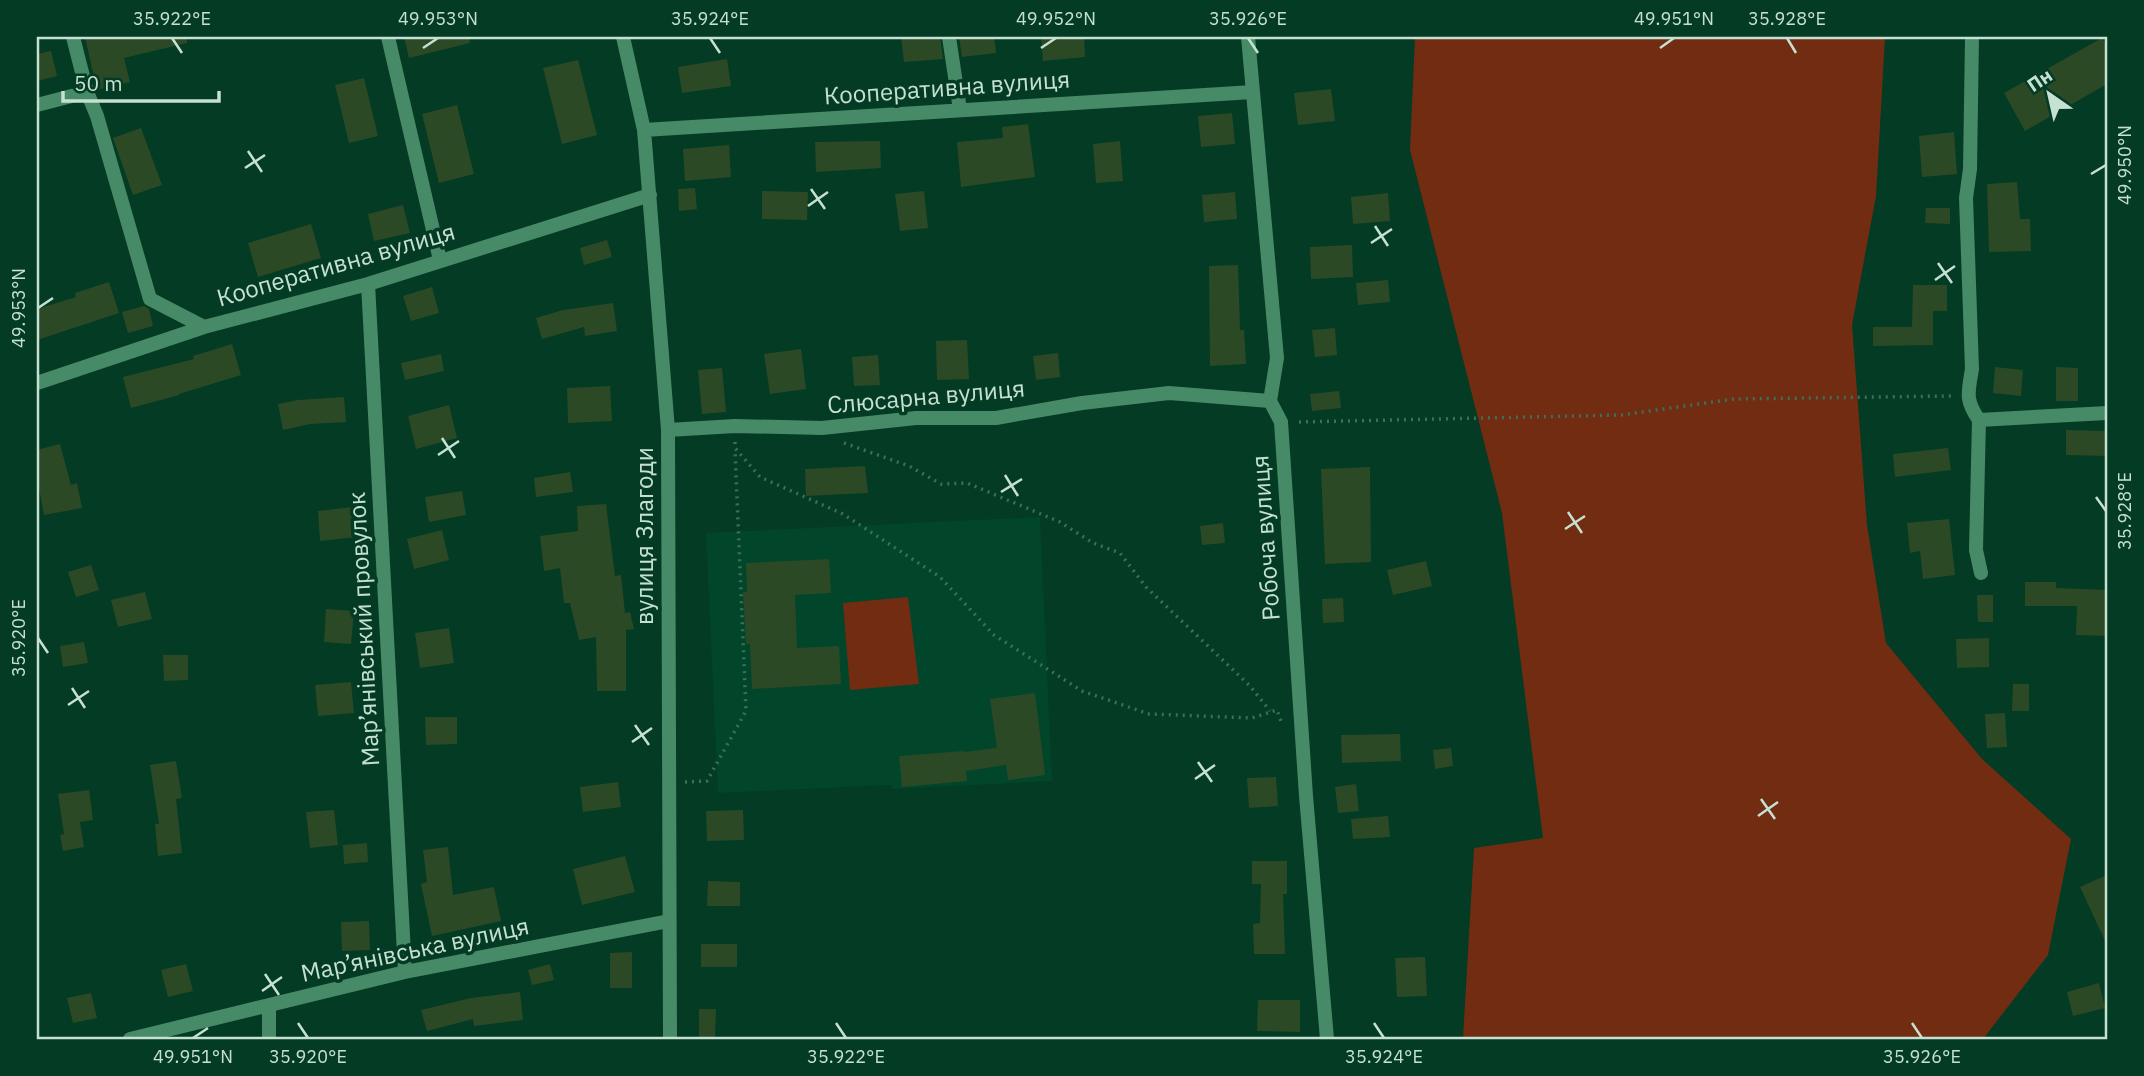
<svg xmlns="http://www.w3.org/2000/svg" width="2144" height="1076" viewBox="0 0 2144 1076" font-family="'IBM Plex Sans',sans-serif">
	<rect width="100%" height="100%" fill="#033b24"/>
	<!-- built -->
	<path fill="#01462b" d="M 1040,517 L 1052,781 L 892,789 L 891,785 L 718,793 L 706,533 Z"/>
	<!-- green -->
	<path fill="#722c12" d="M 1415,37 L 1885,37 L 1876,196 L 1852,325 L 1867,525 L 1886,643 L 1982,759 L 2071,839 L 2048,955 L 1983,1039 L 1463,1039 L 1474,848 L 1543,838 L 1502,513 L 1410,150 Z
		M 908,597 L 919,684 L 850,690 L 843,603 Z"/>
	<!-- building -->
	<path fill="#2c4925" d="M 85,37 L 187,37 L 187,43 L 124,58 L 130,82 L 97,90 Z
		M 404,37 L 469,37 L 470,43 L 409,58 Z
		M 901,37 L 940,37 L 943,59 L 904,62 Z
		M 959,37 L 994,37 L 996,53 L 962,57 Z
		M 1041,37 L 1084,37 L 1085,57 L 1043,61 Z
		M 2102,38 L 2107,47 L 2107,84 L 2025,131 L 2004,93 Z
		M 51,51 L 57,76 L 37,81 L 37,54 Z
		M 727,59 L 731,86 L 682,93 L 678,67 Z
		M 578,60 L 597,135 L 562,144 L 543,68 Z
		M 364,78 L 378,136 L 349,143 L 335,85 Z
		M 1331,89 L 1335,121 L 1298,125 L 1294,93 Z
		M 457,105 L 474,174 L 439,183 L 422,114 Z
		M 1232,113 L 1235,144 L 1201,147 L 1198,116 Z
		M 1028,124 L 1035,177 L 961,187 L 957,142 L 1003,138 L 1002,127 Z
		M 141,128 L 162,185 L 133,195 L 113,138 Z
		M 1954,132 L 1957,174 L 1922,177 L 1919,136 Z
		M 880,141 L 881,168 L 816,172 L 815,142 Z
		M 1120,141 L 1123,181 L 1096,183 L 1093,144 Z
		M 729,145 L 731,177 L 685,181 L 683,149 Z
		M 2017,182 L 2020,219 L 2030,219 L 2031,251 L 1989,252 L 1987,184 Z
		M 695,188 L 697,209 L 679,211 L 678,189 Z
		M 762,191 L 808,192 L 807,220 L 762,219 Z
		M 924,191 L 928,228 L 900,231 L 895,194 Z
		M 1235,192 L 1237,219 L 1204,222 L 1202,195 Z
		M 1388,193 L 1390,221 L 1353,224 L 1351,197 Z
		M 403,205 L 410,233 L 374,241 L 368,214 Z
		M 1926,208 L 1950,208 L 1950,224 L 1925,223 Z
		M 311,224 L 321,258 L 258,277 L 248,243 Z
		M 607,240 L 612,257 L 584,265 L 580,248 Z
		M 1352,245 L 1353,277 L 1311,279 L 1310,247 Z
		M 1238,265 L 1240,330 L 1244,330 L 1246,364 L 1210,366 L 1209,266 Z
		M 1388,280 L 1390,302 L 1358,305 L 1356,283 Z
		M 109,282 L 119,313 L 37,340 L 37,309 L 76,297 L 75,293 Z
		M 1913,285 L 1947,285 L 1947,311 L 1933,311 L 1933,345 L 1873,346 L 1873,327 L 1912,327 Z
		M 432,287 L 439,313 L 411,321 L 403,296 Z
		M 613,303 L 617,331 L 585,336 L 584,327 L 542,339 L 536,318 L 563,310 Z
		M 144,306 L 149,309 L 153,326 L 128,333 L 122,312 Z
		M 1335,328 L 1337,355 L 1315,357 L 1312,330 Z
		M 967,340 L 969,379 L 937,380 L 936,341 Z
		M 232,344 L 241,375 L 179,394 L 179,395 L 131,408 L 123,377 L 194,359 L 193,356 Z
		M 801,349 L 806,389 L 770,394 L 764,354 Z
		M 1058,353 L 1060,377 L 1036,380 L 1033,356 Z
		M 441,354 L 444,371 L 405,380 L 401,363 Z
		M 878,355 L 880,385 L 854,386 L 852,357 Z
		M 1995,367 L 2023,370 L 2021,396 L 1993,393 Z
		M 2056,367 L 2078,368 L 2078,401 L 2056,401 Z
		M 722,368 L 726,412 L 702,414 L 698,370 Z
		M 610,386 L 612,421 L 568,423 L 567,388 Z
		M 1339,391 L 1341,408 L 1312,411 L 1310,394 Z
		M 344,397 L 346,422 L 310,424 L 283,430 L 278,404 L 298,400 Z
		M 449,405 L 457,438 L 416,449 L 408,416 Z
		M 2066,430 L 2107,431 L 2107,456 L 2066,455 Z
		M 60,444 L 71,485 L 77,483 L 82,508 L 44,515 L 37,477 L 37,450 Z
		M 1948,448 L 1951,470 L 1895,477 L 1893,454 Z
		M 865,466 L 868,493 L 806,496 L 805,469 Z
		M 1370,467 L 1371,562 L 1325,564 L 1321,469 Z
		M 570,472 L 573,492 L 536,497 L 534,478 Z
		M 462,491 L 466,515 L 429,522 L 425,497 Z
		M 606,504 L 615,576 L 621,575 L 625,613 L 630,612 L 634,629 L 626,630 L 626,691 L 597,691 L 596,637 L 579,640 L 570,603 L 564,603 L 560,568 L 544,571 L 540,536 L 578,531 L 577,506 Z
		M 353,507 L 356,537 L 320,541 L 318,511 Z
		M 1949,519 L 1955,575 L 1923,579 L 1920,551 L 1910,553 L 1907,523 Z
		M 1223,523 L 1225,543 L 1202,545 L 1200,526 Z
		M 442,530 L 449,560 L 414,569 L 407,539 Z
		M 829,559 L 831,593 L 795,595 L 797,648 L 839,646 L 841,684 L 752,689 L 750,644 L 746,644 L 743,592 L 747,592 L 746,563 Z
		M 1426,561 L 1432,586 L 1393,595 L 1387,570 Z
		M 91,565 L 99,590 L 76,597 L 68,572 Z
		M 2025,582 L 2056,582 L 2056,588 L 2107,590 L 2107,636 L 2076,635 L 2077,606 L 2025,606 Z
		M 145,592 L 152,619 L 118,627 L 111,600 Z
		M 1977,595 L 1993,595 L 1993,622 L 1978,622 Z
		M 1343,598 L 1344,622 L 1323,623 L 1322,599 Z
		M 326,609 L 354,611 L 351,644 L 324,642 Z
		M 449,628 L 454,663 L 420,668 L 415,633 Z
		M 1989,638 L 1989,667 L 1957,668 L 1956,639 Z
		M 84,642 L 88,663 L 63,667 L 60,646 Z
		M 163,655 L 188,655 L 188,680 L 164,681 Z
		M 351,682 L 354,713 L 318,716 L 315,685 Z
		M 2013,684 L 2029,684 L 2029,711 L 2012,711 Z
		M 1035,693 L 1045,775 L 1008,780 L 1006,765 L 966,771 L 967,781 L 902,787 L 899,756 L 964,751 L 964,752 L 997,748 L 990,699 Z
		M 2005,713 L 2007,747 L 1987,748 L 1985,714 Z
		M 425,717 L 457,717 L 457,744 L 426,745 Z
		M 1400,734 L 1401,761 L 1342,763 L 1341,735 Z
		M 1451,748 L 1453,766 L 1435,769 L 1433,750 Z
		M 176,761 L 182,798 L 176,799 L 182,853 L 158,856 L 155,824 L 159,824 L 150,765 Z
		M 1276,777 L 1278,806 L 1249,808 L 1247,778 Z
		M 618,782 L 621,807 L 583,812 L 580,787 Z
		M 1356,784 L 1359,811 L 1338,813 L 1335,787 Z
		M 89,790 L 93,820 L 80,822 L 84,847 L 63,851 L 60,835 L 64,834 L 58,794 Z
		M 334,810 L 338,845 L 310,848 L 306,812 Z
		M 743,810 L 744,840 L 707,841 L 706,811 Z
		M 1388,816 L 1390,837 L 1353,839 L 1351,819 Z
		M 367,843 L 368,862 L 344,864 L 343,845 Z
		M 448,847 L 453,895 L 494,887 L 501,921 L 432,936 L 421,884 L 427,882 L 423,850 Z
		M 625,856 L 635,892 L 582,905 L 573,869 Z
		M 1252,861 L 1287,861 L 1287,894 L 1283,894 L 1285,954 L 1254,954 L 1253,924 L 1260,923 L 1261,884 L 1252,884 Z
		M 2107,875 L 2107,945 L 2080,887 Z
		M 708,881 L 740,882 L 740,906 L 707,906 Z
		M 369,921 L 370,950 L 342,951 L 341,922 Z
		M 701,944 L 737,944 L 737,967 L 701,967 Z
		M 632,952 L 632,988 L 610,988 L 610,953 Z
		M 1425,957 L 1427,996 L 1397,997 L 1395,958 Z
		M 186,964 L 193,991 L 168,997 L 161,970 Z
		M 550,964 L 554,980 L 532,985 L 528,970 Z
		M 2099,983 L 2105,1008 L 2073,1016 L 2067,992 Z
		M 520,992 L 523,1020 L 474,1026 L 473,1019 L 427,1031 L 421,1010 L 471,998 Z
		M 91,993 L 97,1018 L 73,1023 L 67,998 Z
		M 1258,1000 L 1300,1000 L 1300,1032 L 1257,1031 Z
		M 699,1009 L 716,1009 L 715,1039 L 699,1039 Z"/>
	<g fill="none" stroke-linecap="round" stroke-linejoin="round">
		<!-- path -->
		<path stroke="#3f6e59" stroke-width="3.5" stroke-dasharray="2 5" stroke-linecap="butt" d="M 1299,422 L 1621,415 L 1734,399 L 1951,396
			M 735,442 L 735,448 L 760,477 L 843,514 L 940,577 L 994,635 L 1082,691 L 1149,714 L 1252,718 L 1277,710 L 1282,724
			M 844,443 L 909,466 L 941,484 L 967,483 L 1060,522 L 1093,543 L 1120,553 L 1146,587 L 1250,686 L 1270,711
			M 685,782 L 707,781 L 746,711 L 735,450"/>
		<!-- minor -->
		<path stroke="#478a67" stroke-width="14" d="M 73,37 L 87,92 L 97,116 L 150,299 L 204,327
			M 388,37 L 440,260
			M 623,37 L 644,130 L 668,430 L 670,1039
			M 949,37 L 960,110
			M 1248,37 L 1277,358 L 1270,401 L 1281,422 L 1306,796 L 1327,1039
			M 1972,37 L 1970,169 L 1966,198 L 1972,369 C 1968,393 1965,400 1979,420 L 1976,550 L 1981,573
			M 37,105 L 87,92
			M 644,130 L 1253,92
			M 368,284 L 405,972
			M 37,383 L 204,327 L 368,284 L 650,195
			M 1979,420 L 2107,413
			M 668,430 L 735,426 L 822,428 L 916,418 L 996,418 L 1082,403 L 1169,393 L 1270,401
			M 130,1039 L 405,972 L 669,921
			M 269,1039 L 269,1005"/>
	</g>
	<!-- ticks -->
	<path fill="none" stroke="#c6e0d1" stroke-width="2.5" d="M 172,38 L 182,53M 710,38 L 720,53M 1248,38 L 1258,53M 1787,38 L 1796,53M 423,48 L 438,38M 1041,48 L 1056,38M 1660,48 L 1674,38M 248,151 L 262,172M 245,168 L 265,155M 2091,174 L 2106,165M 811,189 L 825,209M 808,206 L 828,192M 1375,226 L 1388,246M 1371,243 L 1392,229M 1938,263 L 1952,283M 1935,280 L 1955,266M 38,308 L 53,298M 442,438 L 455,458M 438,455 L 459,441M 1005,475 L 1018,496M 1001,492 L 1022,479M 2096,497 L 2106,511M 1568,512 L 1582,533M 1565,529 L 1585,516M 38,638 L 48,653M 72,688 L 85,708M 68,705 L 89,691M 635,725 L 649,745M 632,742 L 652,728M 1198,762 L 1212,782M 1195,779 L 1215,765M 1761,799 L 1775,819M 1758,816 L 1778,802M 265,974 L 279,995M 262,991 L 282,977M 298,1023 L 308,1038M 836,1023 L 846,1038M 1374,1023 L 1384,1038M 1912,1023 L 1922,1038M 193,1038 L 208,1028"/>
	<g text-anchor="middle" stroke-width="7" stroke-linejoin="round" paint-order="stroke">
		<!-- street labels -->
		<g font-size="24" fill="#c6e0d1" stroke="#033b24">
			<text transform="translate(947 88) rotate(-4)" y="8">Кооперативна вулиця</text>
			<text transform="translate(336 265) rotate(-16)" y="8">Кооперативна вулиця</text>
			<text transform="translate(926 397) rotate(-5)" y="8">Слюсарна вулиця</text>
			<text transform="translate(645 536) rotate(-90)" y="8">вулиця Злагоди</text>
			<text transform="translate(1266 538) rotate(-94)" y="8">Робоча вулиця</text>
			<text transform="translate(364 629) rotate(-93)" y="8">Мар’янівський провулок</text>
			<text transform="translate(415 950) rotate(-12)" y="8">Мар’янівська вулиця</text>
		</g>
	</g>
	<!-- border -->
	<rect width="2144" height="1076" fill="none" stroke="#033b24" stroke-width="77"/>
	<!-- north arrow -->
	<g transform="translate(2049 94) rotate(326)" stroke="#033b24" stroke-width="5" paint-order="stroke">
	<path d="M0-5L12 26L0 18L-12 26Z" fill="#c6e0d1"/>
	<text y="-10" font-size="19" font-weight="bold" text-anchor="middle" fill="#c6e0d1">Пн</text>
	</g>
	<!-- scale -->
	<path d="M63 91v10h156v-10" fill="none" stroke="#c6e0d1" stroke-width="3.5"/>
	<text x="74" y="91" font-size="21" fill="#c6e0d1" stroke="#033b24" stroke-width="5" paint-order="stroke">50 m</text>
	<rect x="38" y="38" width="2068" height="1000" fill="none" stroke="#c6e0d1" stroke-width="2.5"/>
	<g font-size="18" text-anchor="middle" fill="#c6e0d1">
		<text x="172" y="25">35.922°E</text>
		<text x="438" y="25">49.953°N</text>
		<text x="710" y="25">35.924°E</text>
		<text x="1056" y="25">49.952°N</text>
		<text x="1248" y="25">35.926°E</text>
		<text x="1674" y="25">49.951°N</text>
		<text x="1787" y="25">35.928°E</text>
		<text transform="translate(2125 165) rotate(-90)" y="6">49.950°N</text>
		<text transform="translate(19 308) rotate(-90)" y="6">49.953°N</text>
		<text transform="translate(2125 511) rotate(-90)" y="6">35.928°E</text>
		<text transform="translate(19 638) rotate(-90)" y="6">35.920°E</text>
		<text x="193" y="1063">49.951°N</text>
		<text x="308" y="1063">35.920°E</text>
		<text x="846" y="1063">35.922°E</text>
		<text x="1384" y="1063">35.924°E</text>
		<text x="1922" y="1063">35.926°E</text>
	</g>
</svg>
